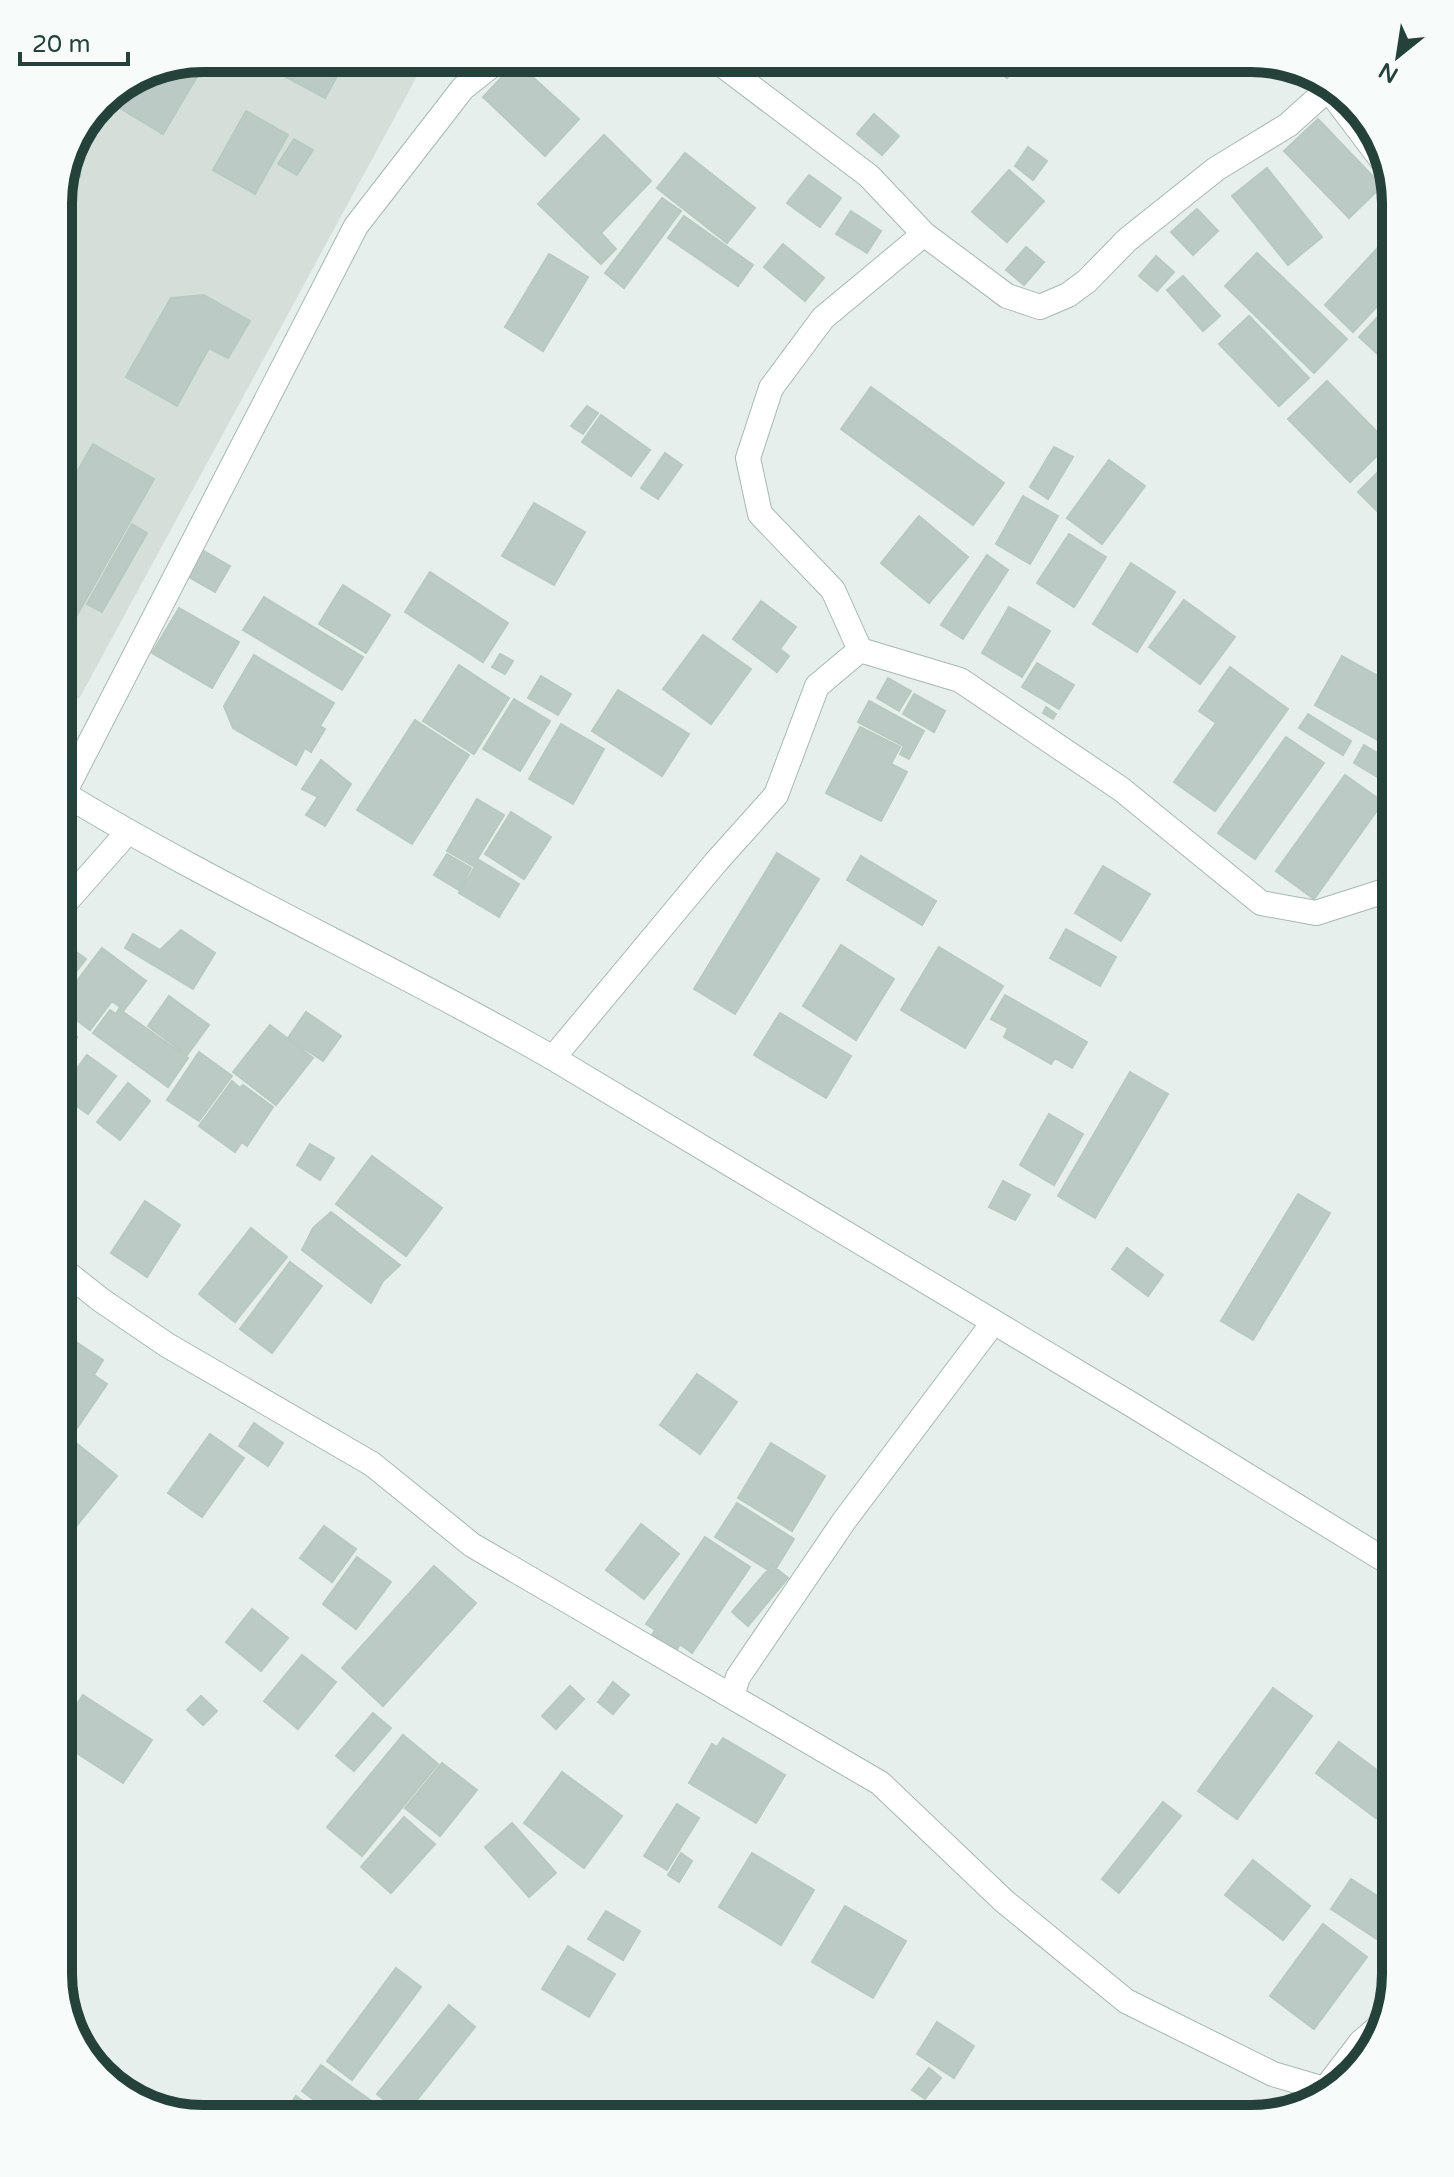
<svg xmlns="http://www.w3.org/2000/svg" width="1454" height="2177" viewBox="0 0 1454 2177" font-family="'Varela Round',sans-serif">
	<rect width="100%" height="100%" fill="#e6efeb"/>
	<!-- built -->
	<path fill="#d4dfda" d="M 203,58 L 427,58 L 79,699 L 58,687 L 58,194 L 101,100 L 148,69 Z"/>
	<!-- building -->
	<path fill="#bbcac4" stroke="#b8c9c2" stroke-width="2" d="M 208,58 L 163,134 L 103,98 L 148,69 Z
		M 277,58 L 343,58 L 346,60 L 325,98 L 271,69 Z
		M 984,58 L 1018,58 L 1021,61 L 1007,78 Z
		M 516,62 L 579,119 L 545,156 L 483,97 Z
		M 246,111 L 288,135 L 255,194 L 213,170 Z
		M 874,114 L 899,136 L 882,155 L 857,134 Z
		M 1318,119 L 1382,186 L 1349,218 L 1284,151 Z
		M 604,135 L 651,181 L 601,233 L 616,249 L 601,264 L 538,204 Z
		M 294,139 L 313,150 L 297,175 L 278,164 Z
		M 1028,147 L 1047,161 L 1033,180 L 1015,166 Z
		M 685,153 L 755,208 L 727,243 L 657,188 Z
		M 70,168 L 81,175 L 67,197 L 59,192 Z
		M 1267,168 L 1322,237 L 1288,265 L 1232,196 Z
		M 1009,170 L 1044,201 L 1007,242 L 972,212 Z
		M 809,175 L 841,198 L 820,227 L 787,203 Z
		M 662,198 L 681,211 L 624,288 L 605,273 Z
		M 1197,209 L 1218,231 L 1193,255 L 1171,232 Z
		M 851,211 L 881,231 L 867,253 L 836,234 Z
		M 684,216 L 753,265 L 738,286 L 668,238 Z
		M 1385,240 L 1396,250 L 1396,286 L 1353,332 L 1325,305 Z
		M 783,244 L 824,278 L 805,301 L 764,267 Z
		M 1026,247 L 1044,262 L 1024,285 L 1006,270 Z
		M 1257,253 L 1347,339 L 1314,373 L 1225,286 Z
		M 549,254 L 588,277 L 543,351 L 505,327 Z
		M 1156,256 L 1174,272 L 1157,291 L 1139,276 Z
		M 1183,276 L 1220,316 L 1203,331 L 1167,290 Z
		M 204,295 L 250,321 L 228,358 L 209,348 L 177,406 L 126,377 L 171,298 Z
		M 1389,305 L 1396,311 L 1396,371 L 1359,337 Z
		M 1249,316 L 1309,378 L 1279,406 L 1219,344 Z
		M 1327,381 L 1389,444 L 1350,482 L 1288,419 Z
		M 871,387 L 1004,483 L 973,525 L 841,429 Z
		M 587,406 L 598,413 L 583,434 L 571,426 Z
		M 601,415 L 650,450 L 631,476 L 582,442 Z
		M 93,444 L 154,479 L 72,624 L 58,617 L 58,505 Z
		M 1054,447 L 1073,457 L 1048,499 L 1030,487 Z
		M 665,453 L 682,465 L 658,499 L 641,488 Z
		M 1396,454 L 1396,510 L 1386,520 L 1358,492 Z
		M 1109,460 L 1145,486 L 1102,544 L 1067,518 Z
		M 1023,496 L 1058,516 L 1030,564 L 996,544 Z
		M 534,503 L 585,532 L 554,585 L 502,556 Z
		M 919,516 L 968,557 L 929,603 L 881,563 Z
		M 132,524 L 147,533 L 102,612 L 87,604 Z
		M 1069,534 L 1106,557 L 1074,607 L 1037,583 Z
		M 202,550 L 230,566 L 215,592 L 187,576 Z
		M 987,555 L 1008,570 L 963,639 L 941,625 Z
		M 1131,563 L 1175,592 L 1137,652 L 1093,624 Z
		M 430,572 L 508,623 L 483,662 L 405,612 Z
		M 343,585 L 390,615 L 366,653 L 319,624 Z
		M 264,597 L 363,657 L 342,690 L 243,630 Z
		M 1184,600 L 1235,637 L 1200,684 L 1149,647 Z
		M 761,601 L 796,627 L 780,649 L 789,656 L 777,672 L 733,639 Z
		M 1009,607 L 1050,631 L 1022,677 L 982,653 Z
		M 179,608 L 239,642 L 212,688 L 152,653 Z
		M 703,635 L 751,669 L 711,724 L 663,689 Z
		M 500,654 L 513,661 L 505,674 L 492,667 Z
		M 254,655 L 334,703 L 320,726 L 325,729 L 311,752 L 305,748 L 296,765 L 233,728 L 224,706 Z
		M 1342,656 L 1396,686 L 1396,720 L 1383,743 L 1315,705 Z
		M 1037,663 L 1074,685 L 1059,709 L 1022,687 Z
		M 459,665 L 509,698 L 474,754 L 423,721 Z
		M 1230,667 L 1288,709 L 1215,811 L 1174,782 L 1216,723 L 1199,711 Z
		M 541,676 L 571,694 L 558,715 L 528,698 Z
		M 888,678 L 911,691 L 899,711 L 877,698 Z
		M 618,690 L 689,734 L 662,776 L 592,731 Z
		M 914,694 L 945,711 L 934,732 L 903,714 Z
		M 514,699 L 550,721 L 520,771 L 483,749 Z
		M 869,701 L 924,731 L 909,759 L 900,754 L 904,746 L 858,722 Z
		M 1046,707 L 1056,714 L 1053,719 L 1043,713 Z
		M 1308,714 L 1351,741 L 1343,755 L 1299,728 Z
		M 415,720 L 469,755 L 412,844 L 357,810 Z
		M 561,724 L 604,749 L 573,804 L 529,779 Z
		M 860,727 L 900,747 L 891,764 L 907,772 L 881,821 L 826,793 Z
		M 1286,737 L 1324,763 L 1255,859 L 1218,833 Z
		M 1364,745 L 1396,764 L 1396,776 L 1391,785 L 1354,763 Z
		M 321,760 L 351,784 L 325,826 L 306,815 L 318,797 L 302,789 Z
		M 1345,775 L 1383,802 L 1314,899 L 1276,871 Z
		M 477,799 L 504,815 L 473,866 L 447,851 Z
		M 511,812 L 551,837 L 524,879 L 485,854 Z
		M 777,853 L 819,879 L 735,1014 L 694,989 Z
		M 447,854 L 471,868 L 459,890 L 434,875 Z
		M 861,856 L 936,901 L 922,925 L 847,880 Z
		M 479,860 L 519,884 L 499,917 L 459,893 Z
		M 1103,866 L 1150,894 L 1121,941 L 1075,913 Z
		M 1066,929 L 1116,957 L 1100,986 L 1050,958 Z
		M 181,930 L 215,953 L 193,989 L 125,948 L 133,934 L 160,950 Z
		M 58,939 L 86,959 L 58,995 Z
		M 841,945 L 894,979 L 856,1040 L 803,1006 Z
		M 939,947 L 1003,986 L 965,1048 L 901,1010 Z
		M 102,948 L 146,981 L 124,1010 L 112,1001 L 90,1030 L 58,1006 Z
		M 1005,995 L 1087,1042 L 1072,1068 L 1055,1058 L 1051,1064 L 1004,1037 L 1008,1028 L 991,1019 Z
		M 169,996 L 209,1025 L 187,1055 L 148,1026 Z
		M 119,1009 L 188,1058 L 168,1087 L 93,1033 L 110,1010 L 116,1014 Z
		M 306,1012 L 341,1036 L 323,1061 L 288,1038 Z
		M 780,1013 L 851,1056 L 826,1098 L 754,1055 Z
		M 58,1024 L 77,1037 L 58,1064 Z
		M 270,1025 L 313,1058 L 276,1105 L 233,1072 Z
		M 199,1052 L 232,1076 L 199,1121 L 167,1100 Z
		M 87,1055 L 116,1076 L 88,1114 L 59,1093 Z
		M 1130,1072 L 1168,1094 L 1095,1218 L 1058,1196 Z
		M 232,1081 L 240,1088 L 243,1085 L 273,1107 L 247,1146 L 242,1142 L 235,1152 L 199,1126 Z
		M 128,1083 L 150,1101 L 120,1140 L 97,1122 Z
		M 1049,1114 L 1083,1134 L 1054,1185 L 1020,1165 Z
		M 310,1144 L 334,1158 L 320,1180 L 297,1165 Z
		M 372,1156 L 442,1208 L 406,1256 L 336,1204 Z
		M 1003,1181 L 1030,1195 L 1015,1220 L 989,1207 Z
		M 1298,1194 L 1330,1213 L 1253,1340 L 1221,1321 Z
		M 145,1201 L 180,1225 L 147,1277 L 111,1253 Z
		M 331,1212 L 400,1265 L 383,1281 L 371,1303 L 302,1250 L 313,1228 Z
		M 251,1228 L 287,1257 L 235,1322 L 199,1294 Z
		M 1127,1248 L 1163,1275 L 1148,1296 L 1112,1269 Z
		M 290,1262 L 322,1286 L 272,1353 L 240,1329 Z
		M 70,1338 L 103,1360 L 94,1375 L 107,1384 L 73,1434 L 58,1424 L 58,1357 Z
		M 697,1374 L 737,1402 L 700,1454 L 660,1425 Z
		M 254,1423 L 283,1443 L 268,1466 L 239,1446 Z
		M 210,1434 L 244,1458 L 202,1517 L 168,1493 Z
		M 76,1443 L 117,1476 L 73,1530 L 58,1518 L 58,1466 Z
		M 771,1443 L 825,1476 L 792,1531 L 738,1498 Z
		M 737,1503 L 794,1539 L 773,1573 L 715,1537 Z
		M 641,1524 L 679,1554 L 644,1599 L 606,1570 Z
		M 324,1526 L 356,1549 L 332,1582 L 300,1558 Z
		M 705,1537 L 750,1567 L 692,1653 L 680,1644 L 676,1651 L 652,1635 L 655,1630 L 646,1624 Z
		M 357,1557 L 391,1582 L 356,1629 L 323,1604 Z
		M 772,1565 L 788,1578 L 748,1626 L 732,1612 Z
		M 434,1566 L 476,1603 L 383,1706 L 342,1668 Z
		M 252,1609 L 288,1638 L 261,1671 L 226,1642 Z
		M 58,1640 L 71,1648 L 62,1663 L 58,1661 Z
		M 302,1655 L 336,1682 L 298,1729 L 264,1701 Z
		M 613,1682 L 629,1695 L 613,1714 L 598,1702 Z
		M 570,1686 L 584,1699 L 556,1729 L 542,1716 Z
		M 1273,1688 L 1312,1716 L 1237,1819 L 1198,1791 Z
		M 83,1695 L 152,1740 L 123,1783 L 58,1741 L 58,1734 Z
		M 201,1696 L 217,1711 L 203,1725 L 187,1710 Z
		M 373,1713 L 391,1728 L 354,1771 L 336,1756 Z
		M 403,1735 L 438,1764 L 362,1856 L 327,1827 Z
		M 723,1738 L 785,1775 L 756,1823 L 689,1783 L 712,1744 L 717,1747 Z
		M 1339,1742 L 1396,1784 L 1396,1791 L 1376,1818 L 1316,1773 Z
		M 442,1763 L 477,1790 L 440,1836 L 405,1808 Z
		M 562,1772 L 622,1816 L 584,1868 L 524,1823 Z
		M 1163,1802 L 1181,1816 L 1119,1893 L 1102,1879 Z
		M 677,1804 L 699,1818 L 667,1870 L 644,1856 Z
		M 404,1817 L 435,1844 L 391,1893 L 361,1867 Z
		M 512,1823 L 556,1873 L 529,1897 L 485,1847 Z
		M 681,1853 L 692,1861 L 679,1882 L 668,1875 Z
		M 752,1853 L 814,1890 L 781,1945 L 719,1907 Z
		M 1253,1860 L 1310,1906 L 1283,1940 L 1225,1895 Z
		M 1351,1879 L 1396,1908 L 1396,1923 L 1383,1943 L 1331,1909 Z
		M 845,1906 L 906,1941 L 873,1998 L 812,1962 Z
		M 606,1911 L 640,1931 L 623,1960 L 588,1939 Z
		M 1323,1924 L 1367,1957 L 1314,2029 L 1270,1996 Z
		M 568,1946 L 615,1974 L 589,2017 L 542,1989 Z
		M 396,1968 L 421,1987 L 352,2080 L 327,2061 Z
		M 449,2005 L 475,2027 L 404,2116 L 377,2094 Z
		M 937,2022 L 974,2046 L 954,2078 L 917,2054 Z
		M 321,2065 L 394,2117 L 393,2119 L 340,2119 L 302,2091 Z
		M 929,2068 L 941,2078 L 925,2099 L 912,2090 Z
		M 296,2096 L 327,2119 L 280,2119 Z"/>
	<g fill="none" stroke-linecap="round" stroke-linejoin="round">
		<defs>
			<path id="minor" d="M 713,58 L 869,176 L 924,234 L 1007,296 L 1040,307 L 1068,295 L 1087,281 L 1127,240 L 1216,169 L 1288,125 L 1328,89 L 1331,82
				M 1328,89 L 1387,167
				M 860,650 L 833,590 L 760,514 L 748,458 L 771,388 L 823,318 L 924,234
				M 64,793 L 356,226 L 463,88 L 501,58
				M 58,911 L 127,833
				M 553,1058 L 716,862 L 776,795 L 817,686 L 860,650 L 960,680 L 1121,789 L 1261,903 L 1316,913 L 1391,889 L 1396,891
				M 58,1266 L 101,1300 L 167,1345 L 372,1464 L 472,1545 L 880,1783 L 1004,1901 L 1126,2001 L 1273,2074 L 1324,2089
				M 732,1696 L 738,1677 L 844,1521 L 993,1323
				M 1315,2102 L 1361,2042 L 1383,2023"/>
			<path id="tertiary" d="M 58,790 C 218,888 390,964 553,1058 L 1134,1406 L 1396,1567"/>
		</defs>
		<!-- minor casing -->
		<use href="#minor" stroke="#a8b8b2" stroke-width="26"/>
		<!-- tertiary casing -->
		<use href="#tertiary" stroke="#a8b8b2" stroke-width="26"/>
		<!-- minor -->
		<use href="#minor" stroke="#fff" stroke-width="24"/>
		<!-- tertiary -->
		<use href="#tertiary" stroke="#fff" stroke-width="24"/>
	</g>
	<!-- crop -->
	<path d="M0 0H1454V2177H0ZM203 72H1251A131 131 0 0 1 1382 203V1974A131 131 0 0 1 1251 2105H203A131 131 0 0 1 72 1974V203A131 131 0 0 1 203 72Z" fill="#f7fbf9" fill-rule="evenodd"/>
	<path fill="none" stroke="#24423a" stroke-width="10" d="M203 72H1251A131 131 0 0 1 1382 203V1974A131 131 0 0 1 1251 2105H203A131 131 0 0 1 72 1974V203A131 131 0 0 1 203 72Z"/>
	<!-- north arrow -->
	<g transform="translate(1398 56) rotate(210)" stroke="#f7fbf9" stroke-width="6" paint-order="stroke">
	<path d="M0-6L14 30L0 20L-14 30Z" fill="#24423a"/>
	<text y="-12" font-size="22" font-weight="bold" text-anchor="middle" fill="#24423a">N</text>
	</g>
	<!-- scale -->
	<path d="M20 52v12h108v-12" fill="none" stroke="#24423a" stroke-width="4"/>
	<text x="32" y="52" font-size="24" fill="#24423a" stroke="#f7fbf9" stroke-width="6" paint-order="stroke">20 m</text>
</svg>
